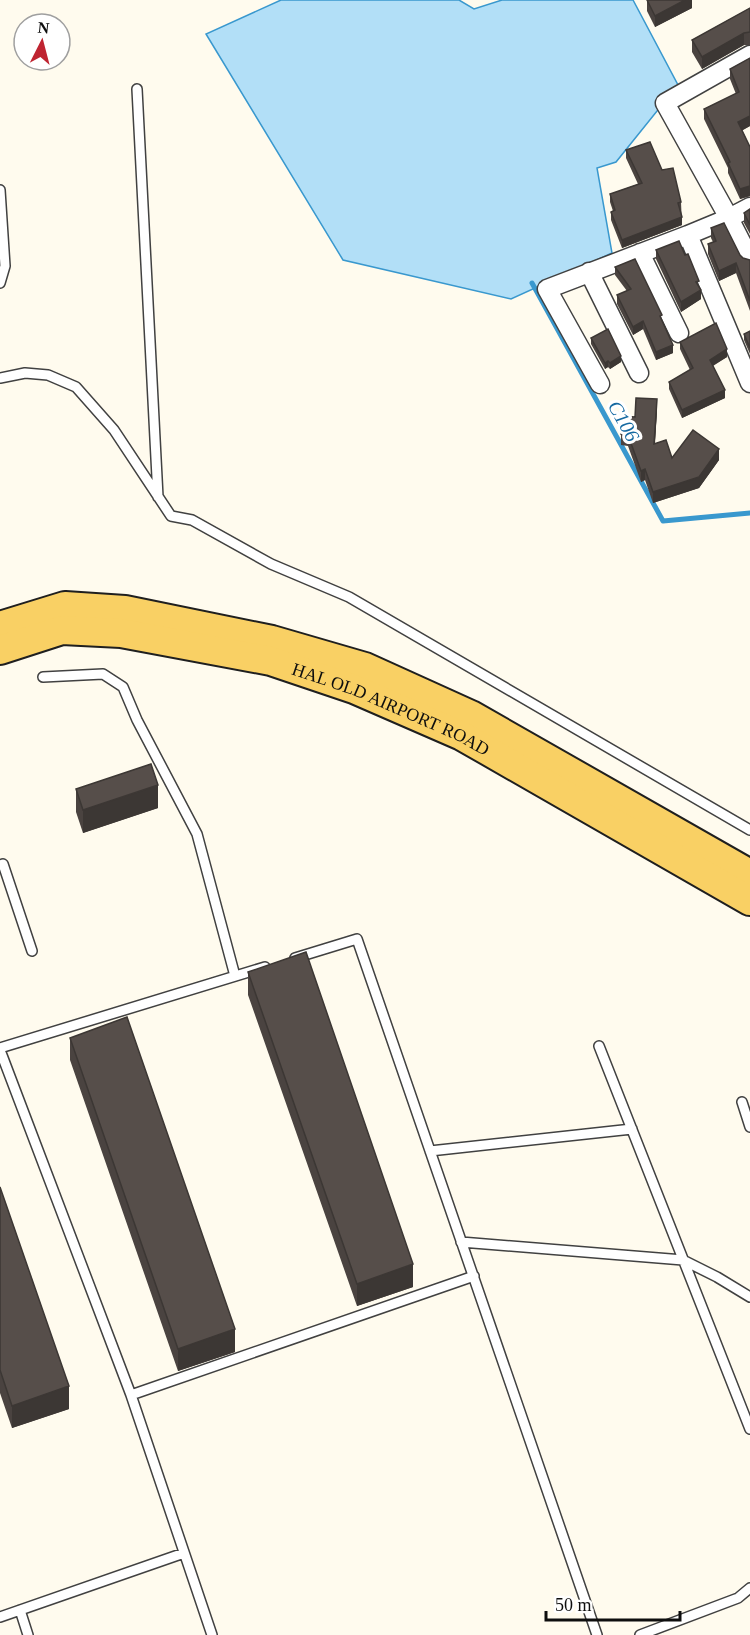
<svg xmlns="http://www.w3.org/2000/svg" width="750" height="1635" viewBox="0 0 750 1635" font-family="Georgia,serif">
	<rect width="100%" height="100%" fill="#fffbee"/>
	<!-- water -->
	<path fill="#b2dff7" stroke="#3998ce" stroke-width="1.5" d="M 281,0 L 459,0 L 474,9 L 502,0 L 633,0 L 678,85 L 616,162 L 597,168 L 612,253 L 511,299 L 343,260 L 206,34 Z"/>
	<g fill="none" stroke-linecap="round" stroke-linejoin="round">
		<!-- stream -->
		<path stroke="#3998ce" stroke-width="5" d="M 532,283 L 663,521 L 750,513"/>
		<defs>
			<path id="lane" d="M 137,89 L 158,497
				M 0,190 L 5,266 L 0,283
				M 0,378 L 25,373 L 48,375 L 76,387 L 114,430 L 171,516 L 192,520 L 271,564 L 349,597 L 750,830
				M 43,677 L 103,674 L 123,687 L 137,720 L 197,834 L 235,976
				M 0,865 L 3,864 L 32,951
				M 295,958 L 357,939 L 597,1635
				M 599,1046 L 750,1429
				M 0,1048 L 265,967
				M 0,1050 L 131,1395
				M 742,1102 L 750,1127
				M 430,1151 L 632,1129
				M 461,1242 L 683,1260 L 717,1277 L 750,1297
				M 20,1610 L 28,1635
				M 0,1617 L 184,1553
				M 212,1635 L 131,1395 L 474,1276
				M 640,1635 L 738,1598 L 750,1588"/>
			<path id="street" d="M 750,55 L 665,103 L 729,218 L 750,259
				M 688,235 L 750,383
				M 640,253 L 679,333
				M 589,272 L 639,373
				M 600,384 L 547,289 L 688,235 L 729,218 L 750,207"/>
			<g id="primary">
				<path d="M 0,626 L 65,606 L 125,610 L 272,640 L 365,667 L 471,715 L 750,874"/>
				<path id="s1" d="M 0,650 L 62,630 L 121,633 L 271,661 L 354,689 L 462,736 L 750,901"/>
			</g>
		</defs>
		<!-- lane casing -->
		<use href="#lane" stroke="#414141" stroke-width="12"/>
		<!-- street casing -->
		<use href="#street" stroke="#414141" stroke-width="21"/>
		<!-- primary casing -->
		<use href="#primary" stroke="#1f1f1f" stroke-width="32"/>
		<!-- lane -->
		<use href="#lane" stroke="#fff" stroke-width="9"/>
		<!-- street -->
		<use href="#street" stroke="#fff" stroke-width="18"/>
		<!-- primary -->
		<use href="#primary" stroke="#f9d064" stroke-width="28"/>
	</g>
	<!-- wall -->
	<path fill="#4a4340" d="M 647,0 L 692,0 L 692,8 L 655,27 L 647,11 Z
		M 750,8 L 750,45 L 744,45 L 702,69 L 692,52 L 692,40 Z
		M 750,58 L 750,126 L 742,130 L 750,147 L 750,196 L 740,199 L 728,173 L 728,168 L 704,119 L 704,109 L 736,94 L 730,79 L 730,69 Z
		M 626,150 L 662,170 L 681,202 L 682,225 L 622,248 L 611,220 L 611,212 L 613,211 L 610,202 L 610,194 L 638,184 L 626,158 Z
		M 750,209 L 750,234 L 744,223 L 744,213 Z
		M 711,228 L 743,258 L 750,260 L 750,311 L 736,273 L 719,281 L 708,254 L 708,244 L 713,242 L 711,238 Z
		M 656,250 L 699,287 L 701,299 L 681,312 L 656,259 Z
		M 615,267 L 662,321 L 673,353 L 656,360 L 643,329 L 633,335 L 617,304 L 617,295 L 627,291 L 615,275 Z
		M 750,331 L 750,354 L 744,340 L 744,334 Z
		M 591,338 L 621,362 L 610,369 L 608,367 L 605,369 L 591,344 Z
		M 680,342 L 727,357 L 713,366 L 725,398 L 682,418 L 669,389 L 669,382 L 690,370 L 680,349 Z
		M 657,410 L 655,444 L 672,458 L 719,460 L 699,488 L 653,503 L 645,480 L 641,482 L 628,446 L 621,445 L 621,434 L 635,417 Z
		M 76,789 L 158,808 L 83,833 L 76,812 Z
		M 248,972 L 413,1287 L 357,1306 L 248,995 Z
		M 70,1038 L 235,1352 L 178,1371 L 70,1060 Z
		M 0,1187 L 69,1409 L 12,1428 L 0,1393 Z"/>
	<!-- shaded-wall -->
	<path fill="#3c3734" d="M 685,0 L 692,0 L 692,8 L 655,27 L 655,16 Z
		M 744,33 L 744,45 L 702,69 L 702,57 Z
		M 750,116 L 750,126 L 738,133 L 738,122 Z
		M 750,186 L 750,196 L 740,199 L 740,189 Z
		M 682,217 L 682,225 L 622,248 L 622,240 Z
		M 736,263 L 736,273 L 719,281 L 719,271 Z
		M 701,290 L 701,299 L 681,312 L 681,302 Z
		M 643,321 L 643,329 L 633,335 L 633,327 Z
		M 673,345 L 673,353 L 656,360 L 656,352 Z
		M 727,349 L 727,357 L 710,367 L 710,360 Z
		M 621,356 L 621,362 L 610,369 L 610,363 Z
		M 608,361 L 608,367 L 605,369 L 605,363 Z
		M 725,390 L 725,398 L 682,418 L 682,410 Z
		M 657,399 L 657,410 L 654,455 L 654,444 Z
		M 719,449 L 719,460 L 699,488 L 653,503 L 653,492 Z
		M 645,469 L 645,480 L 641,482 L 641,471 Z
		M 158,785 L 158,808 L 83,833 L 83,810 Z
		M 413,1264 L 413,1287 L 357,1306 L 357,1284 Z
		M 235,1329 L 235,1352 L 178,1371 L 178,1349 Z
		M 69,1386 L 69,1409 L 12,1428 L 12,1406 Z"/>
	<!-- building -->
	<path fill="#564e4a" stroke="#3c3734" stroke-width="1.5" d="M 647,0 L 685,0 L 655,16 Z
		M 750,8 L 750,32 L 744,33 L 702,57 L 692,40 Z
		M 750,58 L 750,116 L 738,122 L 750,147 L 750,186 L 740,189 L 728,163 L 730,162 L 704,109 L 739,92 L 730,69 Z
		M 650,142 L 662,170 L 673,168 L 681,202 L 678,203 L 682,217 L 622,240 L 611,212 L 615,210 L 610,194 L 642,183 L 626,150 Z
		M 750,209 L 750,225 L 744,213 Z
		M 724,223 L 740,255 L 743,258 L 750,260 L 750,301 L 736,263 L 719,271 L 708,244 L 716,241 L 711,228 Z
		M 679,241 L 685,255 L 688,254 L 699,281 L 696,282 L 701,290 L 681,302 L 656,250 Z
		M 635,259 L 662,315 L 660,316 L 673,345 L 656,352 L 643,321 L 633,327 L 617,295 L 631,289 L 615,267 Z
		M 716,323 L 727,349 L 710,360 L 725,390 L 682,410 L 669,382 L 693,368 L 680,342 Z
		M 608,329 L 621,356 L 610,363 L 608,361 L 605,363 L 591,338 Z
		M 750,331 L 750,348 L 744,334 Z
		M 636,398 L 657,399 L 654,444 L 666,440 L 672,458 L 693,430 L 719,449 L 699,477 L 653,492 L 645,469 L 641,471 L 628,435 L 621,434 L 623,416 L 635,417 Z
		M 151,764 L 158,785 L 83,810 L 76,789 Z
		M 306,952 L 413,1264 L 357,1284 L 248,972 Z
		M 127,1017 L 235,1329 L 178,1349 L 70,1038 Z
		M 0,1187 L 69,1386 L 12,1406 L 0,1370 Z"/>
	<g text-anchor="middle" stroke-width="6" stroke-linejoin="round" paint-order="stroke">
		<!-- street labels -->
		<g font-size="18" fill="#0e0e0e" stroke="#fff">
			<text dy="6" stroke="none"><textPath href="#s1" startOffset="406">HAL OLD AIRPORT ROAD</textPath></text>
		</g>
		<!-- water labels -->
		<g font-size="20" font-style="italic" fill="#1569a1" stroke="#fff">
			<text transform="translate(624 421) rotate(61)" y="7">C106</text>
		</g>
	</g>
	<!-- north arrow -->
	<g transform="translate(42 42) rotate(6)"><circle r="28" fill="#ffffff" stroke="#9f9f9f" stroke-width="1.5"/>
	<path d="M0-4.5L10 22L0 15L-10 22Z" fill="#bf2431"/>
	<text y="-9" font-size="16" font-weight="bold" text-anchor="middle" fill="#0e0e0e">N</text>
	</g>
	<!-- scale -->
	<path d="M546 1611v9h134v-9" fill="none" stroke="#0e0e0e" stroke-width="3"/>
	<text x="555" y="1611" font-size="18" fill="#0e0e0e" stroke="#ffffff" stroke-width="4.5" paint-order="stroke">50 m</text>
</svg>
